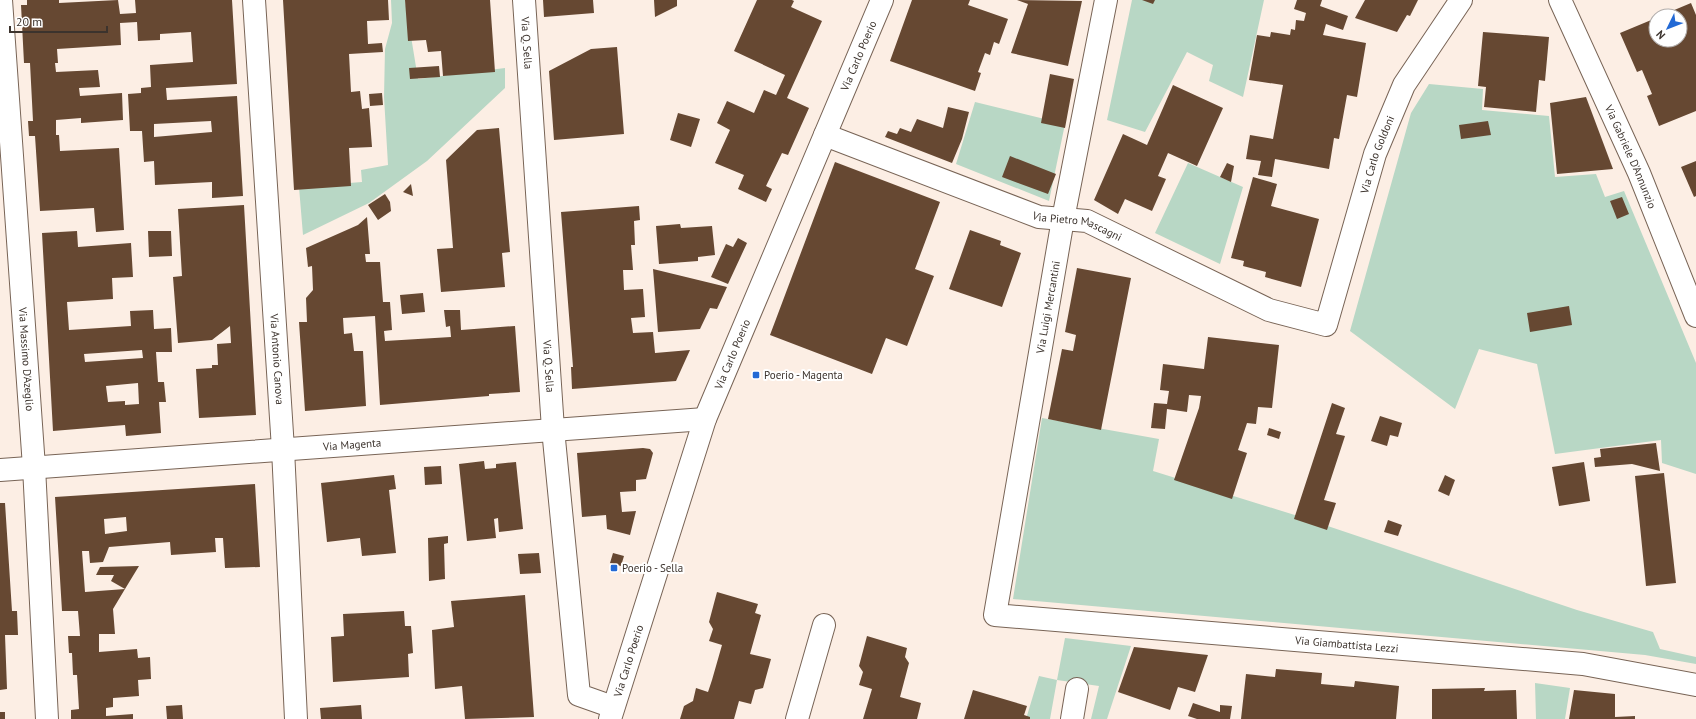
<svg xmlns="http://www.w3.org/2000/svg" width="1696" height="719" viewBox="0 0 1696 719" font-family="'PT Sans',sans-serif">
	<rect width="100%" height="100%" fill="#fceee4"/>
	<!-- green -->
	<path fill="#b8d7c5" d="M 391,0 L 405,0 L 418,79 L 505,68 L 505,88 L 427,161 L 369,203 L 303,235 L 299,187 L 362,182 L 361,170 L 388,165 L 384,97 L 385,49 L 392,23 Z
		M 1132,0 L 1264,0 L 1243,97 L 1209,81 L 1213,65 L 1187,52 L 1145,132 L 1107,120 Z
		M 1429,84 L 1483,89 L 1482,110 L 1549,116 L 1555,177 L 1596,174 L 1605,197 L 1624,191 L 1696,363 L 1696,474 L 1662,463 L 1661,440 L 1555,454 L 1537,364 L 1479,349 L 1455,409 L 1350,331 L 1411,113 Z
		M 975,102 L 1065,124 L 1049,201 L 956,164 Z
		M 1188,163 L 1243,187 L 1220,264 L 1155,233 Z
		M 1042,418 L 1159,439 L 1153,471 L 1298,516 L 1577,610 L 1653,632 L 1660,649 L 1696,657 L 1696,664 L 1645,655 L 1013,599 Z
		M 1065,638 L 1131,646 L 1107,719 L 1091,719 L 1099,686 L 1057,680 L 1050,719 L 1026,719 L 1039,676 L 1057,680 Z
		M 1535,683 L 1570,688 L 1565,719 L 1536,719 Z"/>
	<!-- building -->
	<path fill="#664832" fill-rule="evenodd" d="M 27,0 L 59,0 L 59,3 L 118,0 L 120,14 L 136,13 L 135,0 L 232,0 L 237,84 L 166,88 L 167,100 L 237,96 L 243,196 L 212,198 L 212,182 L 155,185 L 154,161 L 144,162 L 142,131 L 130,131 L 128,94 L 141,93 L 141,88 L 151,87 L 150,65 L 193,62 L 191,32 L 160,34 L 160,40 L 138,41 L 137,22 L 120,23 L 121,45 L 57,49 L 58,63 L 55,63 L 56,72 L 98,70 L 100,87 L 79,88 L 80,96 L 122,93 L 123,120 L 81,123 L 81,118 L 56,120 L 56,135 L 59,135 L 60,151 L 119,148 L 124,230 L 96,232 L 94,208 L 40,211 L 35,136 L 29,136 L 28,121 L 33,121 L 30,63 L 24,63 L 21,5 L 27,5 ZM 211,121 L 212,132 L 154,137 L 154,124 Z
		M 283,0 L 388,0 L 389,20 L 367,21 L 368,44 L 382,43 L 383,52 L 349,54 L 351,92 L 360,91 L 362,109 L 369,108 L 372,147 L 349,148 L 351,186 L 294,190 Z
		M 405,0 L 490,0 L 495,72 L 443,76 L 441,51 L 428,52 L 426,40 L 408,41 Z
		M 543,0 L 593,0 L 594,13 L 544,17 Z
		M 654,0 L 677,0 L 677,6 L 655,17 Z
		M 757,0 L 792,0 L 794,1 L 791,7 L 822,21 L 787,98 L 809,108 L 788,155 L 782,153 L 766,186 L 772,189 L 766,202 L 738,189 L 744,175 L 715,163 L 730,130 L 717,123 L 727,101 L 754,113 L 764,90 L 776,95 L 785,75 L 734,51 Z
		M 912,0 L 970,0 L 968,5 L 1008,19 L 999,44 L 994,42 L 990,55 L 985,53 L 978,72 L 981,73 L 975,91 L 890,61 Z
		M 1017,0 L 1082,1 L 1068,66 L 1011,53 L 1028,4 Z
		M 1142,0 L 1155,0 L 1153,4 Z
		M 1297,0 L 1322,0 L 1320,6 L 1348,16 L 1343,30 L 1326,24 L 1323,35 L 1366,43 L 1357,97 L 1347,95 L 1339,139 L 1334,138 L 1329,169 L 1275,159 L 1272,177 L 1258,175 L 1261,161 L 1246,159 L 1250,135 L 1273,139 L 1283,85 L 1249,80 L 1257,35 L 1270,37 L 1271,32 L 1290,35 L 1291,29 L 1295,30 L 1296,20 L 1304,21 L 1306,13 L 1294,9 Z
		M 1365,0 L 1418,0 L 1410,16 L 1407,15 L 1397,32 L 1355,18 Z
		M 1691,3 L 1696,15 L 1696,111 L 1659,126 L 1647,96 L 1652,94 L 1642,70 L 1637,72 L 1620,33 L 1656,18 L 1656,40 L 1680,40 L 1680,16 L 1660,16 Z
		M 1483,32 L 1549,37 L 1545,81 L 1539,80 L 1536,112 L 1484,107 L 1486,87 L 1478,86 Z
		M 617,47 L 624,134 L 554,140 L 549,71 L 591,49 Z
		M 439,66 L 440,77 L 410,79 L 409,68 Z
		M 1050,74 L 1074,79 L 1065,128 L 1041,123 Z
		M 1173,85 L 1223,108 L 1197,166 L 1168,153 L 1158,176 L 1166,179 L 1152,211 L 1125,199 L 1118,214 L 1094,200 L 1123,134 L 1147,145 Z
		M 382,93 L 383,105 L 370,106 L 369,94 Z
		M 1586,97 L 1613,169 L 1557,174 L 1550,103 Z
		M 948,107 L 969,112 L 962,139 L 952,163 L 885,137 L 888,131 L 897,134 L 900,128 L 911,132 L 917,119 L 943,128 Z
		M 678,113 L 700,119 L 691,147 L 670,140 Z
		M 1488,121 L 1491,135 L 1461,139 L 1459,125 Z
		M 499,128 L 510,252 L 502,253 L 505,287 L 441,292 L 437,249 L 453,248 L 446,160 L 477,130 Z
		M 1010,156 L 1056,174 L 1048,194 L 1002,177 Z
		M 1696,161 L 1696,196 L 1694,197 L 1681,167 Z
		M 835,162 L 940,202 L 915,269 L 934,276 L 907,346 L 886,338 L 872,374 L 770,335 Z
		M 1227,163 L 1234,166 L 1231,182 L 1220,177 Z
		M 1253,177 L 1277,184 L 1271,206 L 1319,219 L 1301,287 L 1265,277 L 1266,272 L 1243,266 L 1244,261 L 1231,258 Z
		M 411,184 L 413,196 L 403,192 Z
		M 385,194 L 390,202 L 391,211 L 378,220 L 368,205 Z
		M 1622,197 L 1629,214 L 1617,219 L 1610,201 Z
		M 244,205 L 256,415 L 199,418 L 196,369 L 212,368 L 212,365 L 218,365 L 217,344 L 231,343 L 230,326 L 212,340 L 178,343 L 173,277 L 182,276 L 178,209 Z
		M 639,206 L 640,220 L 634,221 L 635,245 L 631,245 L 633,270 L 623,270 L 624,290 L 643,289 L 645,317 L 631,318 L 633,333 L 653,332 L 655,353 L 690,350 L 676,381 L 572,389 L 571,367 L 573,367 L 561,212 Z
		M 367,217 L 370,254 L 365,254 L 366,262 L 380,262 L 383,302 L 390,302 L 392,330 L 384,331 L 385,341 L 451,337 L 450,326 L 446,327 L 444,310 L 460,310 L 461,330 L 515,326 L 520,392 L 489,394 L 489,396 L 380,405 L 375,316 L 343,318 L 344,334 L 352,333 L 354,351 L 363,351 L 366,406 L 305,411 L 299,322 L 307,322 L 306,298 L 313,290 L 312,266 L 308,267 L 306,248 L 358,225 Z
		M 680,224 L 681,228 L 712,226 L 715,255 L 698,257 L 698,261 L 659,264 L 656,226 Z
		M 970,230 L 1001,241 L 1000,245 L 1021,253 L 1002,307 L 949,289 Z
		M 77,231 L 78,247 L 131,243 L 133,277 L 112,278 L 113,299 L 67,302 L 69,330 L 131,326 L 130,311 L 153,310 L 154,329 L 171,328 L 172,352 L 156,352 L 158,382 L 164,382 L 166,402 L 159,402 L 161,433 L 126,436 L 125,425 L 53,431 L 42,233 ZM 142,350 L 143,358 L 85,362 L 84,354 ZM 138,383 L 139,404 L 125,405 L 125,401 L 108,402 L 106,386 Z
		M 148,231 L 171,231 L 172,256 L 149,257 Z
		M 738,238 L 747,243 L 728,284 L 711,277 L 726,244 L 733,247 Z
		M 1077,268 L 1131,278 L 1101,430 L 1048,419 L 1062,349 L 1073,351 L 1076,335 L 1065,332 Z
		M 653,269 L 727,287 L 717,309 L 710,308 L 700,329 L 658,332 Z
		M 423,293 L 425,312 L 402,314 L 400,295 Z
		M 1569,306 L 1572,325 L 1530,332 L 1527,313 Z
		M 1208,337 L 1279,345 L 1272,408 L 1258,407 L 1256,424 L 1247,423 L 1238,450 L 1247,453 L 1232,499 L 1174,480 L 1199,408 L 1201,396 L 1189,395 L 1187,412 L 1167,409 L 1165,429 L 1151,428 L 1154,403 L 1167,404 L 1169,391 L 1160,390 L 1163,364 L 1204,369 Z
		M 1332,403 L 1345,408 L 1336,434 L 1345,436 L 1324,500 L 1336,503 L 1327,530 L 1294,519 Z
		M 1380,416 L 1402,423 L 1398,437 L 1390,435 L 1387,446 L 1371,441 Z
		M 1269,428 L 1281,432 L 1279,439 L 1267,435 Z
		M 1656,443 L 1660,471 L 1632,464 L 1595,467 L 1594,458 L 1601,457 L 1600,449 Z
		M 643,448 L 650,449 L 653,453 L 646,479 L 636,480 L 636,491 L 620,492 L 622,512 L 636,511 L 630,535 L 607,529 L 606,515 L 582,517 L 577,453 Z
		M 484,461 L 485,469 L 496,468 L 496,464 L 516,462 L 523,529 L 499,532 L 498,518 L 494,519 L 496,538 L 467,541 L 459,464 Z
		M 1584,462 L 1590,501 L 1559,506 L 1552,467 Z
		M 441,466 L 442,484 L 425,485 L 424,467 Z
		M 1664,473 L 1676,583 L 1646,586 L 1635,476 Z
		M 394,475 L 396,489 L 389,490 L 396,553 L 362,556 L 360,538 L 327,542 L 321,483 Z
		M 1445,475 L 1455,480 L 1449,496 L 1438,491 Z
		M 255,484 L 260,567 L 225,568 L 223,538 L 215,538 L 216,552 L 171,555 L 170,542 L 109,547 L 103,562 L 90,563 L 89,551 L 82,551 L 85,592 L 125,589 L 113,609 L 115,634 L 99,634 L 99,652 L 137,649 L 138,658 L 150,657 L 151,679 L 138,680 L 139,696 L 113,698 L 113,707 L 106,708 L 106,716 L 133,714 L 133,719 L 71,719 L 71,710 L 79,709 L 77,675 L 73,675 L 72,653 L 69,653 L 68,636 L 80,636 L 78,611 L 62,611 L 55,497 ZM 126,517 L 127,531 L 105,534 L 104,519 Z
		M 0,503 L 5,503 L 12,611 L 17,611 L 18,635 L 5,635 L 7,689 L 0,690 Z
		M 1388,520 L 1402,525 L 1398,536 L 1384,532 Z
		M 448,536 L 448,543 L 444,544 L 445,579 L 429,581 L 428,538 Z
		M 539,553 L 541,573 L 520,574 L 518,554 Z
		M 613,553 L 624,556 L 621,566 L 610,563 Z
		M 139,566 L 125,589 L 111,581 L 114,575 L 96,575 L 100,567 Z
		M 717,592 L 758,604 L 755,613 L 761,615 L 750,654 L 771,659 L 763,688 L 755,690 L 751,704 L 739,701 L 734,719 L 680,719 L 684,706 L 693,701 L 696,688 L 708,692 L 712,680 L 722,645 L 709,641 L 713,629 L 709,622 Z
		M 525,595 L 534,717 L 465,719 L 462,686 L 435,689 L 432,630 L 454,627 L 451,601 Z
		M 404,611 L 405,626 L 411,626 L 413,653 L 408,654 L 409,677 L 333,682 L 331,637 L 344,636 L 343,614 Z
		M 867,636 L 907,648 L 905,657 L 909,663 L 900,697 L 921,703 L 917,719 L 863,719 L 872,689 L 859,685 L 863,672 L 859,666 Z
		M 1134,647 L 1208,655 L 1195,692 L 1178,687 L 1170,710 L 1118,692 Z
		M 1276,669 L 1322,673 L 1321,684 L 1354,687 L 1355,681 L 1399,686 L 1396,719 L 1241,719 L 1246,674 L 1275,677 Z
		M 1485,688 L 1484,691 L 1516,690 L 1517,719 L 1432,719 L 1432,689 Z
		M 973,690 L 1027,706 L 1024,715 L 1030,717 L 1030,719 L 964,719 Z
		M 1574,690 L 1615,694 L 1615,717 L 1635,716 L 1635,719 L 1569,719 Z
		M 1193,703 L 1220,712 L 1220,705 L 1232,706 L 1230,719 L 1197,719 L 1188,716 Z
		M 182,705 L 183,719 L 167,719 L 166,706 Z
		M 361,705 L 362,719 L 321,719 L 320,708 Z
		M 0,712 L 5,712 L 5,719 L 0,719 Z"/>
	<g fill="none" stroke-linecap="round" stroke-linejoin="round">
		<defs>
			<g id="minor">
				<path id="s1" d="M 1,0 L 34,467 L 47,719"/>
				<path id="s2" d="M 254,0 L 283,449 L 296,719"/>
				<path id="s3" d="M 524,0 L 553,429 L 579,695 L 613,707"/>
				<path id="s4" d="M 1106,0 L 1063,219 L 995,615 L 1583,664 L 1696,685"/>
				<path id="s5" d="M 1560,0 L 1639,173 L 1696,316"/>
				<path id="s6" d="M 825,135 L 1039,217 L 1087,221 L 1269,310 L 1326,325 L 1375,154 L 1404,85 L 1461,0"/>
				<path id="s7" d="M 0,470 L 705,419"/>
				<path d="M 797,719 L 824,625"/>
				<path d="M 1072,719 L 1077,689"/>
			</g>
			<g id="tertiary">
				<path id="s8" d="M 610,719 L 705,419 L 882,0"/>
			</g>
		</defs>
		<!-- minor casing -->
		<use href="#minor" stroke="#786456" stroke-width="24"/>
		<!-- tertiary casing -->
		<use href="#tertiary" stroke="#786456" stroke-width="24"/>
		<!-- minor -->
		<use href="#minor" stroke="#fff" stroke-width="22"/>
		<!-- tertiary -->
		<use href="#tertiary" stroke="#fff" stroke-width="22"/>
	</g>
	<!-- markers -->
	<g fill="#2269d5" stroke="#fff" stroke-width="1.5">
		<rect x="752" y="371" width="8" height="8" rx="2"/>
		<rect x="610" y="564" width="8" height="8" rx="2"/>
	</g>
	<g text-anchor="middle" stroke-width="4" stroke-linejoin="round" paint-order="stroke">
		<!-- street labels -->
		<g font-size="11" fill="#3c332d" stroke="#fff">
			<text dy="4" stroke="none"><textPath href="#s3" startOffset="43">Via Q. Sella</textPath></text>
			<text dy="4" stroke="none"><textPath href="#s8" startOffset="709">Via Carlo Poerio</textPath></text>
			<text dy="4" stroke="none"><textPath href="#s6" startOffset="717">Via Carlo Goldoni</textPath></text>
			<text dy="4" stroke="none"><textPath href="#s5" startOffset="172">Via Gabriele D'Annunzio</textPath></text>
			<text dy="4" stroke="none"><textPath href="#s6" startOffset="269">Via Pietro Mascagni</textPath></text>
			<text transform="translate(1048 307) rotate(-80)" y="4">Via Luigi Mercantini</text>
			<text dy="4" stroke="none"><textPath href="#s8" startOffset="385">Via Carlo Poerio</textPath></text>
			<text dy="4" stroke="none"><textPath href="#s1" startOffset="360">Via Massimo D'Azeglio</textPath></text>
			<text dy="4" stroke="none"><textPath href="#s2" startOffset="360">Via Antonio Canova</textPath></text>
			<text dy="4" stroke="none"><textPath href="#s3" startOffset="367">Via Q. Sella</textPath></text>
			<text dy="4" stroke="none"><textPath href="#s7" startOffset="353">Via Magenta</textPath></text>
			<text dy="4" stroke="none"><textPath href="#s4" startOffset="978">Via Giambattista Lezzi</textPath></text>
			<text dy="4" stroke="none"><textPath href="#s8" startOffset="61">Via Carlo Poerio</textPath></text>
		</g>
		<!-- poi labels -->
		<g font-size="11" fill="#3c332d" stroke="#fff" text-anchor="start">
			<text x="764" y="379">Poerio - Magenta</text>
			<text x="622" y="572">Poerio - Sella</text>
		</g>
	</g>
	<!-- north arrow -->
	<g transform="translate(1668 28) rotate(227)"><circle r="19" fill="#ffffff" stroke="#b1adab"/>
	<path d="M0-3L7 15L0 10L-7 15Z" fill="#2269d5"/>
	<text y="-6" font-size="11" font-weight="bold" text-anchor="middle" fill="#3c332d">N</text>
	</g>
	<!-- scale -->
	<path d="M10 26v6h97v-6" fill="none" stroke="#3c332d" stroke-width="2"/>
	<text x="16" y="26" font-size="12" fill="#3c332d" stroke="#ffffff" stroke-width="3" paint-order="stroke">20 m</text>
</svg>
